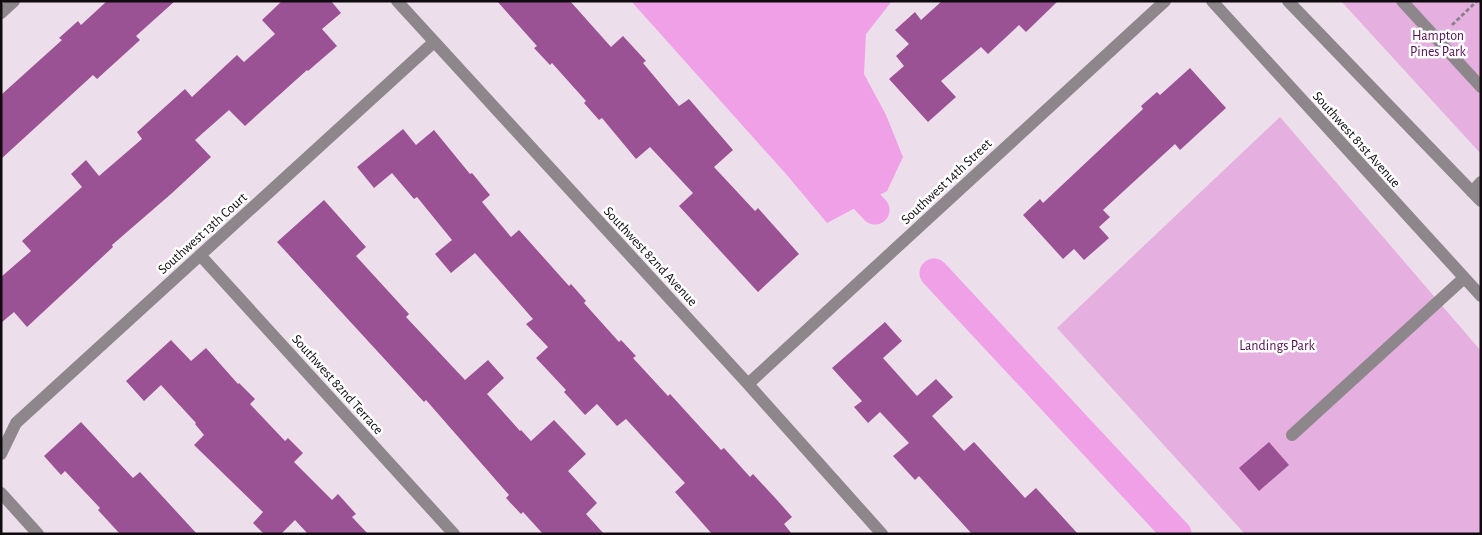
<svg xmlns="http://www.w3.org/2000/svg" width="1482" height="535" viewBox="0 0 1482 535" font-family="'Alegreya Sans',sans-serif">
	<rect width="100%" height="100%" fill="#eddeeb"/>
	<!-- green -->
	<path fill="#e5afdf" d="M 1341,1 L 1481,1 L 1481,154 Z
		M 1280,117 L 1481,351 L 1481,534 L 1245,534 L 1057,328 Z"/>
	<!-- water -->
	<path fill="#efa0e7" d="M 631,1 L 892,1 L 866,34 L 864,74 L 886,115 L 903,157 L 887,191 L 827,223 L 786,174 Z"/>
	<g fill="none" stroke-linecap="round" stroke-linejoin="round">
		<!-- canal -->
		<path stroke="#efa0e7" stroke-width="29" d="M 840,173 L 875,210
			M 934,273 L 1177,534"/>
	</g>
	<!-- building -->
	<path fill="#9a5294" d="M 107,1 L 175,1 L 136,36 L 140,40 L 97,79 L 93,75 L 1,159 L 1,95 L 62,40 L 59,38 L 78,21 L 81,25 Z
		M 282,1 L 331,1 L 341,13 L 322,29 L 337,46 L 308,71 L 307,70 L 245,126 L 229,110 L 195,140 L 211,157 L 171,194 L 112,245 L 113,247 L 27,327 L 14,312 L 1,323 L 1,277 L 31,251 L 22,241 L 82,187 L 71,174 L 86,160 L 99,176 L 142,139 L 137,132 L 185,89 L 192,97 L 237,55 L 244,62 L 275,34 L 262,20 Z
		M 497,1 L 570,1 L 611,47 L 623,36 L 646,61 L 643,63 L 679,106 L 689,99 L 733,150 L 714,167 L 755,211 L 758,208 L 799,254 L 758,292 L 679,206 L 693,193 L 650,147 L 636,159 L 602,118 L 599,120 L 584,103 L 586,101 L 552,63 L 550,65 L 534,48 L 537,46 Z
		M 942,1 L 1058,1 L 1026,32 L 1019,25 L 988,54 L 981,47 L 941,81 L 956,97 L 928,122 L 889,79 L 904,66 L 896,56 L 909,44 L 895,30 L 915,12 L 921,20 Z
		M 1190,68 L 1226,108 L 1180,150 L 1175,144 L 1103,210 L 1110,217 L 1099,227 L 1109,238 L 1084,260 L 1074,249 L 1063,259 L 1023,215 L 1040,199 L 1043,203 L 1143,109 L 1141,106 L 1157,92 L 1160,95 Z
		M 403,129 L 416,145 L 434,130 L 470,174 L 472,173 L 490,195 L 482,202 L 511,237 L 519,230 L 569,286 L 571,284 L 586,301 L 584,303 L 619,342 L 621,340 L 636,356 L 633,358 L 668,396 L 670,394 L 721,450 L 724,448 L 750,477 L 753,474 L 777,500 L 792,517 L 784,524 L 792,534 L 712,534 L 675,492 L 685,483 L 626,419 L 617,426 L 597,404 L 585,415 L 564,392 L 566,390 L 536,358 L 548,347 L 526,324 L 533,319 L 475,253 L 451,273 L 435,254 L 452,240 L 417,197 L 414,199 L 392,173 L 374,188 L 357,167 Z
		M 324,200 L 366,247 L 356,256 L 409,314 L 406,317 L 465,380 L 488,360 L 504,378 L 487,394 L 520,431 L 521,430 L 531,441 L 554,420 L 586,454 L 568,471 L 597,503 L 586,514 L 604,534 L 543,534 L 523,512 L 521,514 L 506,498 L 509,495 L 426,400 L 424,402 L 277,242 Z
		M 885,322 L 902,341 L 883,358 L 917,396 L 936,379 L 953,397 L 932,416 L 964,451 L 974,442 L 1025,498 L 1036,488 L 1078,534 L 972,534 L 919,476 L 915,480 L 893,456 L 909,443 L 880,412 L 868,423 L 854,407 L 862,401 L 832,368 Z
		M 171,340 L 191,361 L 206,348 L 238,384 L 239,383 L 255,399 L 250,404 L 285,441 L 288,438 L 303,453 L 294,462 L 332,500 L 338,494 L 356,514 L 352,517 L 368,534 L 308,534 L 295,520 L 281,534 L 264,534 L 253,523 L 263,512 L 194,445 L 204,435 L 195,424 L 196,423 L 161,385 L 144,401 L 126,381 Z
		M 81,422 L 133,478 L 140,472 L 197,534 L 120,534 L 98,510 L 100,508 L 65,471 L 61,475 L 44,456 Z
		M 1269,442 L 1289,465 L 1259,491 L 1239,468 Z"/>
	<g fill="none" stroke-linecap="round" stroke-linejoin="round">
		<!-- path -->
		<path stroke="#8a8089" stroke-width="3" stroke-dasharray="4 2.5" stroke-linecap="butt" d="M 1452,25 L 1477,1"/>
		<!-- minor -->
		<path stroke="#8d878c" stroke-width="12" d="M 397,1 L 748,384 L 882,534
			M 1212,1 L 1481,296
			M 1288,1 L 1481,201
			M 1402,1 L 1481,87
			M 1,13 L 14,1
			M 1472,192 L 1481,182
			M 200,255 L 454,534
			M 748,384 L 1165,1
			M 1292,435 L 1464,278
			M 1,454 L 16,423 L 434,42
			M 1,493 L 38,534"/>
	</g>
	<g text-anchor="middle" stroke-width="5" stroke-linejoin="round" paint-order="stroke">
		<!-- park labels -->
		<g font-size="14" fill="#530d50" stroke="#fff">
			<text x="1438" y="40">Hampton<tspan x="1438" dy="16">Pines Park</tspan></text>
			<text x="1277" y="350">Landings Park</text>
		</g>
		<!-- street labels -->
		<g font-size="14" fill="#0f0b0f" stroke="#fff">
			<text transform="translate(1357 139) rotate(48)" y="5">Southwest 81st Avenue</text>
			<text transform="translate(946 181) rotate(-43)" y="5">Southwest 14th Street</text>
			<text transform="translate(202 233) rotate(-42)" y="5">Southwest 13th Court</text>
			<text transform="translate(651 256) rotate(47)" y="5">Southwest 82nd Avenue</text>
			<text transform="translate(338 384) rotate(48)" y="5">Southwest 82nd Terrace</text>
		</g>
	</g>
	<!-- border -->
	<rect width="1482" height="535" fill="none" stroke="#0f0b0f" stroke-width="5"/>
</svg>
